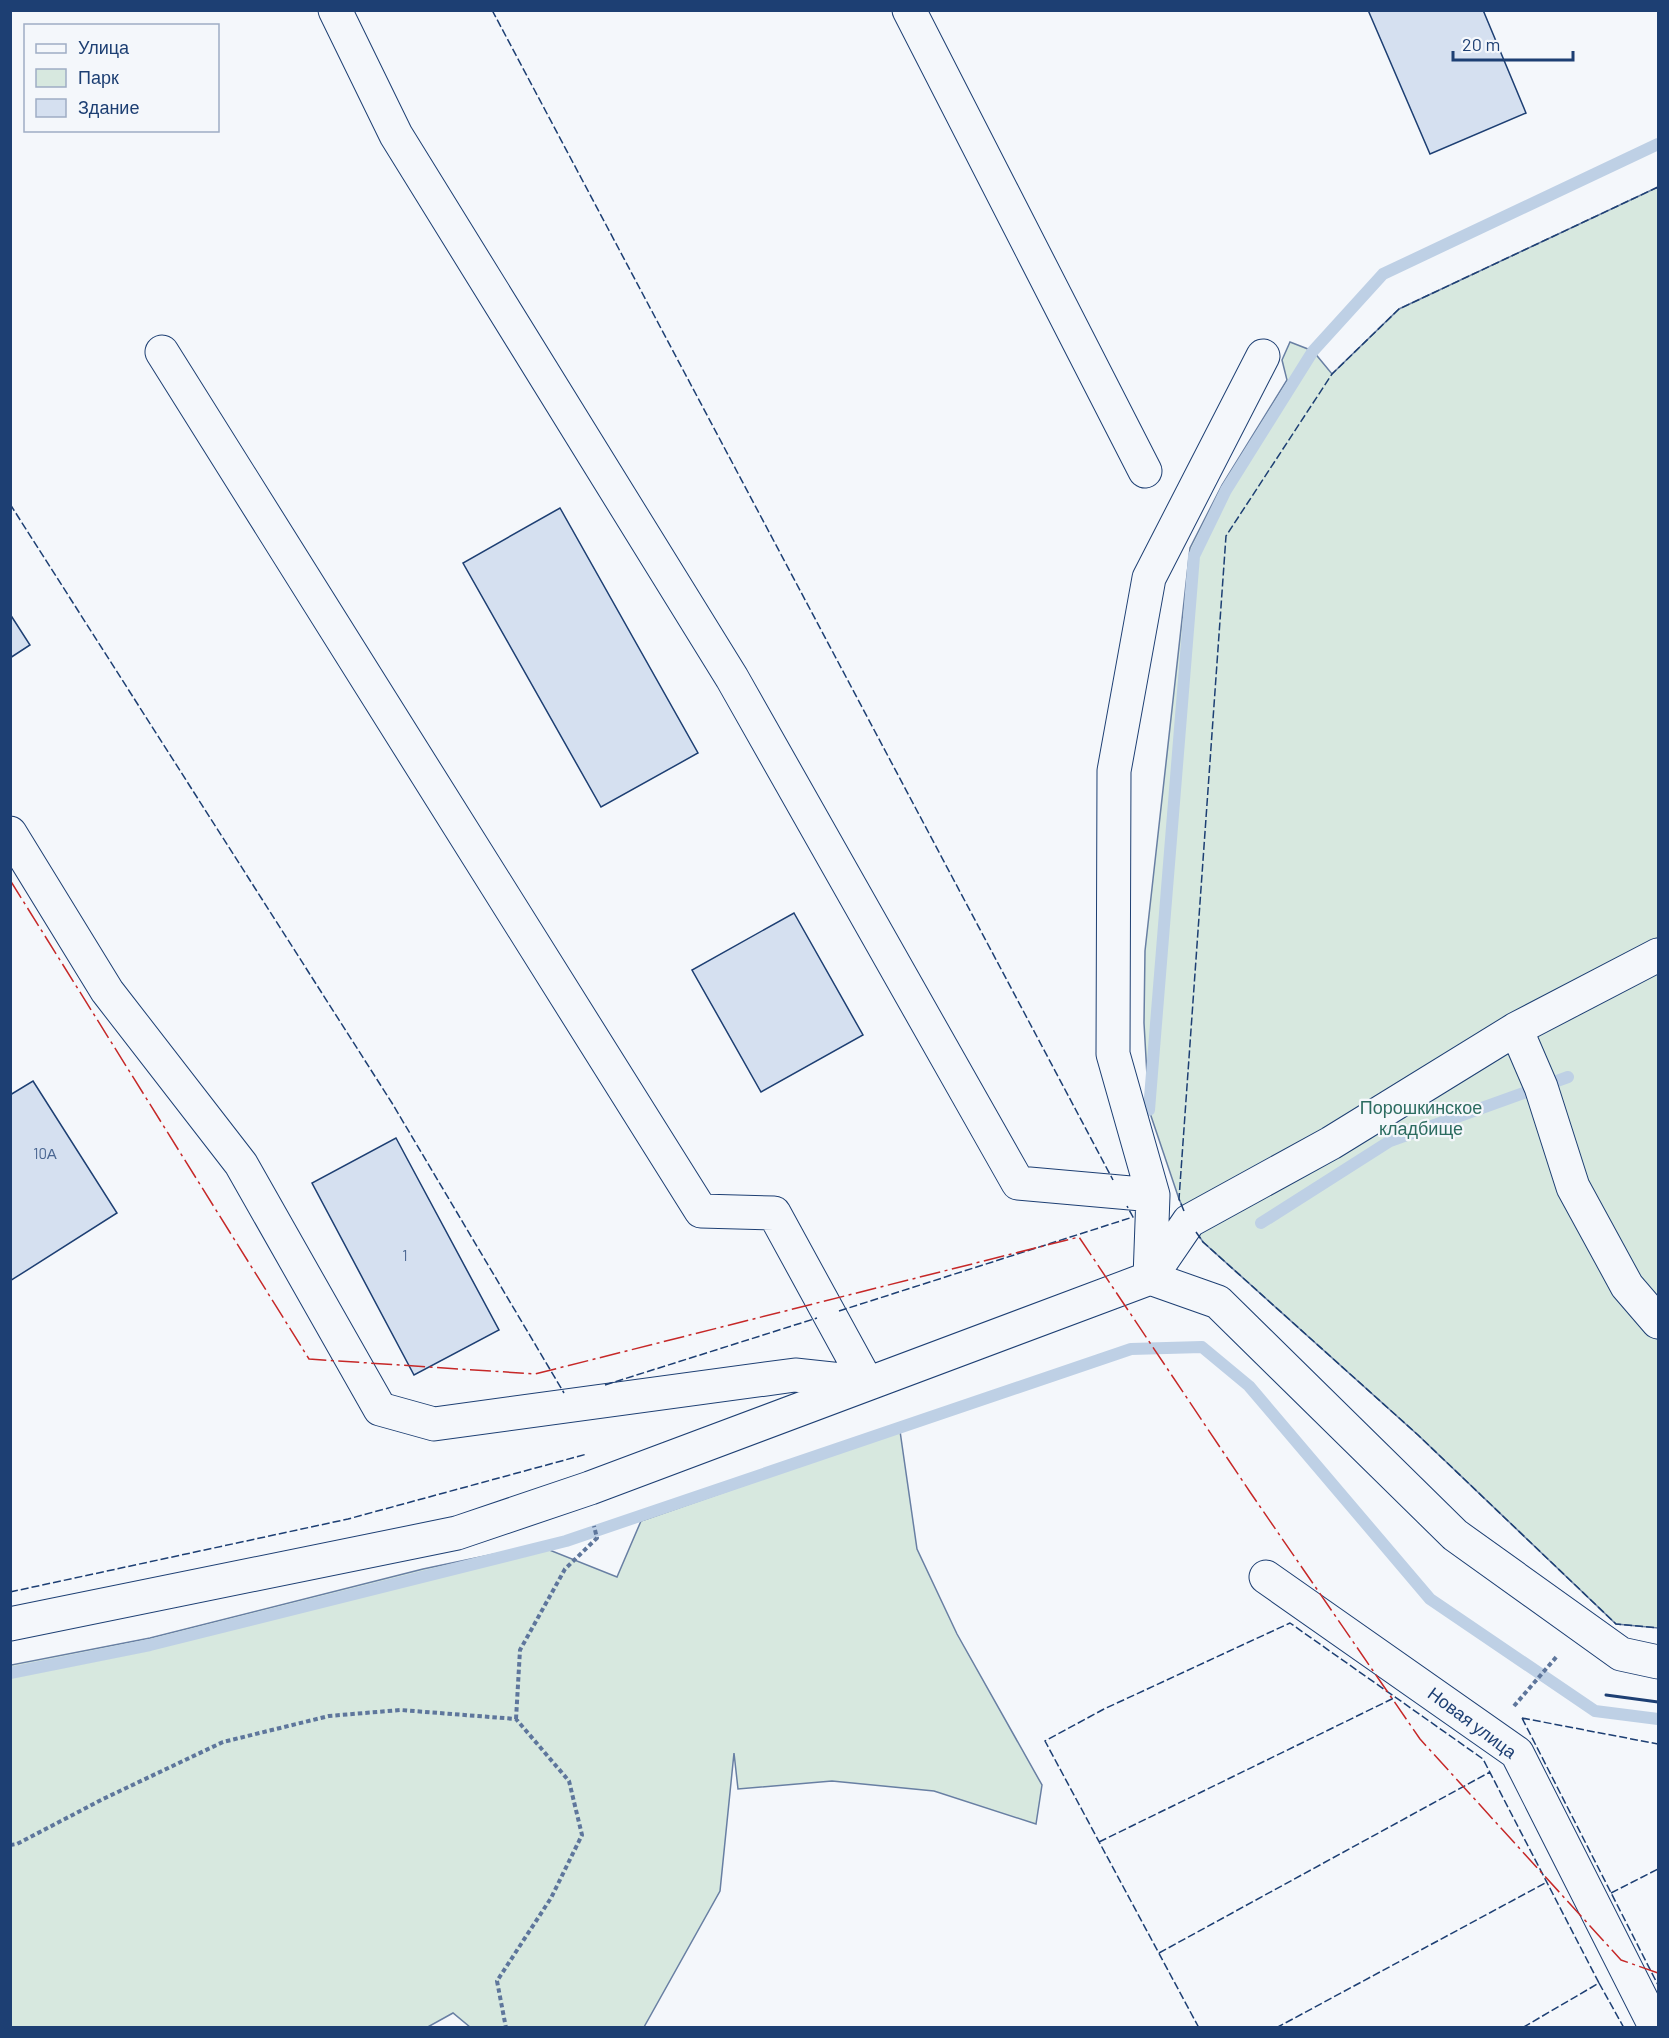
<svg xmlns="http://www.w3.org/2000/svg" width="1669" height="2038" viewBox="0 0 1669 2038" font-family="Barlow,sans-serif">
	<rect width="100%" height="100%" fill="#f4f7fb"/>
	<!-- green -->
	<path fill="#d7e8df" stroke="#687fa3" stroke-width="1.5" d="M 1658,187 L 1658,1628 L 1616,1624 L 1418,1435 L 1203,1242 L 1189,1221 L 1179,1199 L 1149,1110 L 1144,1023 L 1145,951 L 1190,548 L 1222,485 L 1287,380 L 1282,360 L 1290,342 L 1313,351 L 1332,374 L 1399,309 Z
		M 900,1431 L 917,1549 L 957,1634 L 1042,1785 L 1036,1824 L 934,1791 L 832,1781 L 738,1789 L 734,1753 L 720,1891 L 644,2027 L 470,2027 L 453,2013 L 426,2028 L 11,2027 L 11,1665 L 150,1638 L 423,1569 L 537,1545 L 617,1577 L 641,1521 Z"/>
	<g fill="none" stroke-linecap="round" stroke-linejoin="round">
		<!-- stream -->
		<path stroke="#bed0e5" stroke-width="12" d="M 1149,1110 L 1194,556 L 1226,490 L 1313,351 L 1383,274 L 1658,144
			M 1261,1223 L 1390,1141 L 1568,1077
			M 10,1673 L 150,1645 L 566,1541 L 1131,1349 L 1202,1347 L 1249,1386 L 1430,1599 L 1595,1711 L 1658,1719"/>
	</g>
	<!-- building -->
	<path fill="#d5e0f0" stroke="#1d3f73" stroke-width="1.5" d="M 1368,10 L 1483,10 L 1526,113 L 1430,154 Z
		M 560,508 L 698,753 L 601,807 L 463,563 Z
		M 10,614 L 30,645 L 10,658 Z
		M 794,913 L 863,1035 L 761,1092 L 692,970 Z
		M 33,1081 L 117,1213 L 10,1281 L 10,1095 Z
		M 396,1138 L 499,1330 L 414,1375 L 312,1183 Z"/>
	<g fill="none" stroke-linecap="round" stroke-linejoin="round">
		<defs>
			<path id="minor" d="M 335,10 L 396,135 L 732,678 L 1018,1183 L 1153,1195
				M 909,10 L 1145,471
				M 162,352 L 701,1211 L 774,1213 L 867,1383
				M 10,833 L 107,991 L 241,1164 L 380,1409 L 434,1424 L 795,1375 L 860,1382
				M 1516,1029 L 1541,1087 L 1573,1187 L 1627,1286 L 1658,1322
				M 1150,1278 L 1153,1195 L 1113,1054 L 1114,771 L 1149,578 L 1263,356
				M 1150,1278 L 1189,1221 L 1331,1143 L 1516,1029 L 1658,955
				M 1266,1577 L 1517,1753 L 1656,2028
				M 10,1624 L 457,1533 L 590,1488 L 1150,1278 L 1218,1302 L 1455,1535 L 1621,1654 L 1658,1662"/>
		</defs>
		<!-- minor casing -->
		<use href="#minor" stroke="#1d3f73" stroke-width="35"/>
		<!-- path -->
		<path stroke="#5e769c" stroke-width="4" stroke-dasharray="4.5 3" stroke-linecap="butt" d="M 1514,1706 L 1558,1655
			M 516,1719 L 520,1650 L 565,1569 L 597,1538 L 594,1526
			M 10,1845 L 17,1844 L 103,1799 L 223,1742 L 329,1716 L 401,1710 L 516,1719 L 569,1781 L 582,1835 L 551,1898 L 497,1981 L 506,2028"/>
		<!-- minor -->
		<use href="#minor" stroke="#f4f7fb" stroke-width="33"/>
		<!-- fence -->
		<path stroke="#1d3f73" stroke-width="1.5" stroke-dasharray="8 3" stroke-linecap="butt" d="M 492,10 L 1113,1180
			M 10,504 L 392,1103 L 564,1393
			M 1184,1211 L 1179,1199 L 1226,536 L 1332,374 L 1399,309 L 1658,187
			M 1196,1232 L 1203,1242 L 1418,1435 L 1616,1624 L 1658,1628
			M 839,1311 L 1133,1217 L 1127,1206
			M 605,1385 L 817,1318
			M 10,1592 L 348,1519 L 587,1454
			M 1522,1718 L 1658,1985
			M 1522,1718 L 1658,1744
			M 1099,1842 L 1396,1697
			M 1611,1893 L 1658,1869
			M 1159,1953 L 1490,1772
			M 1599,1983 L 1624,2028
			M 1199,2028 L 1045,1741 L 1104,1709 L 1290,1623 L 1483,1759 L 1599,1983 L 1522,2028
			M 1276,2028 L 1547,1882"/>
		<!-- wall -->
		<path stroke="#1d3f73" stroke-width="3" d="M 1606,1695 L 1658,1702"/>
		<!-- power -->
		<path stroke="#c62828" stroke-width="1.5" stroke-dasharray="21 4.5 3 4.5" stroke-linecap="butt" d="M 10,880 L 309,1359 L 535,1374 L 1079,1237 L 1250,1492 L 1420,1739 L 1621,1960 L 1658,1973"/>
	</g>
	<g text-anchor="middle" stroke-width="4.5" stroke-linejoin="round" paint-order="stroke">
		<!-- number labels -->
		<g font-size="15" fill="#4b6792">
			<text x="45" y="1159">10А</text>
			<text x="405" y="1261">1</text>
		</g>
		<!-- park labels -->
		<g font-size="18" fill="#2c6c60" stroke="#f4f7fb">
			<text x="1421" y="1114">Порошкинское<tspan x="1421" dy="21">кладбище</tspan></text>
		</g>
		<!-- street labels -->
		<g font-size="18" fill="#1d3f73" stroke="#f4f7fb">
			<text transform="translate(1472 1723) rotate(37)" y="6">Новая улица</text>
		</g>
	</g>
	<!-- border -->
	<rect width="1669" height="2038" fill="none" stroke="#1d3f73" stroke-width="24"/>
	<!-- legend -->
	<rect x="24" y="24" width="195" height="108" fill="#f4f7fb" stroke="#9eadc5" stroke-width="1.5"/>
	<rect x="36" y="44" width="30" height="9" fill="#f4f7fb" stroke="#9eadc5" stroke-width="1.5"/>
	<text x="78" y="54" font-size="18" fill="#1d3f73">Улица</text>
	<rect x="36" y="69" width="30" height="18" fill="#d7e8df" stroke="#9eadc5" stroke-width="1.5"/>
	<text x="78" y="84" font-size="18" fill="#1d3f73">Парк</text>
	<rect x="36" y="99" width="30" height="18" fill="#d5e0f0" stroke="#9eadc5" stroke-width="1.5"/>
	<text x="78" y="114" font-size="18" fill="#1d3f73">Здание</text>
	<!-- scale -->
	<path d="M1453 51v9h120v-9" fill="none" stroke="#1d3f73" stroke-width="3"/>
	<text x="1462" y="51" font-size="18" fill="#1d3f73" stroke="#f4f7fb" stroke-width="4.5" paint-order="stroke">20 m</text>
</svg>
